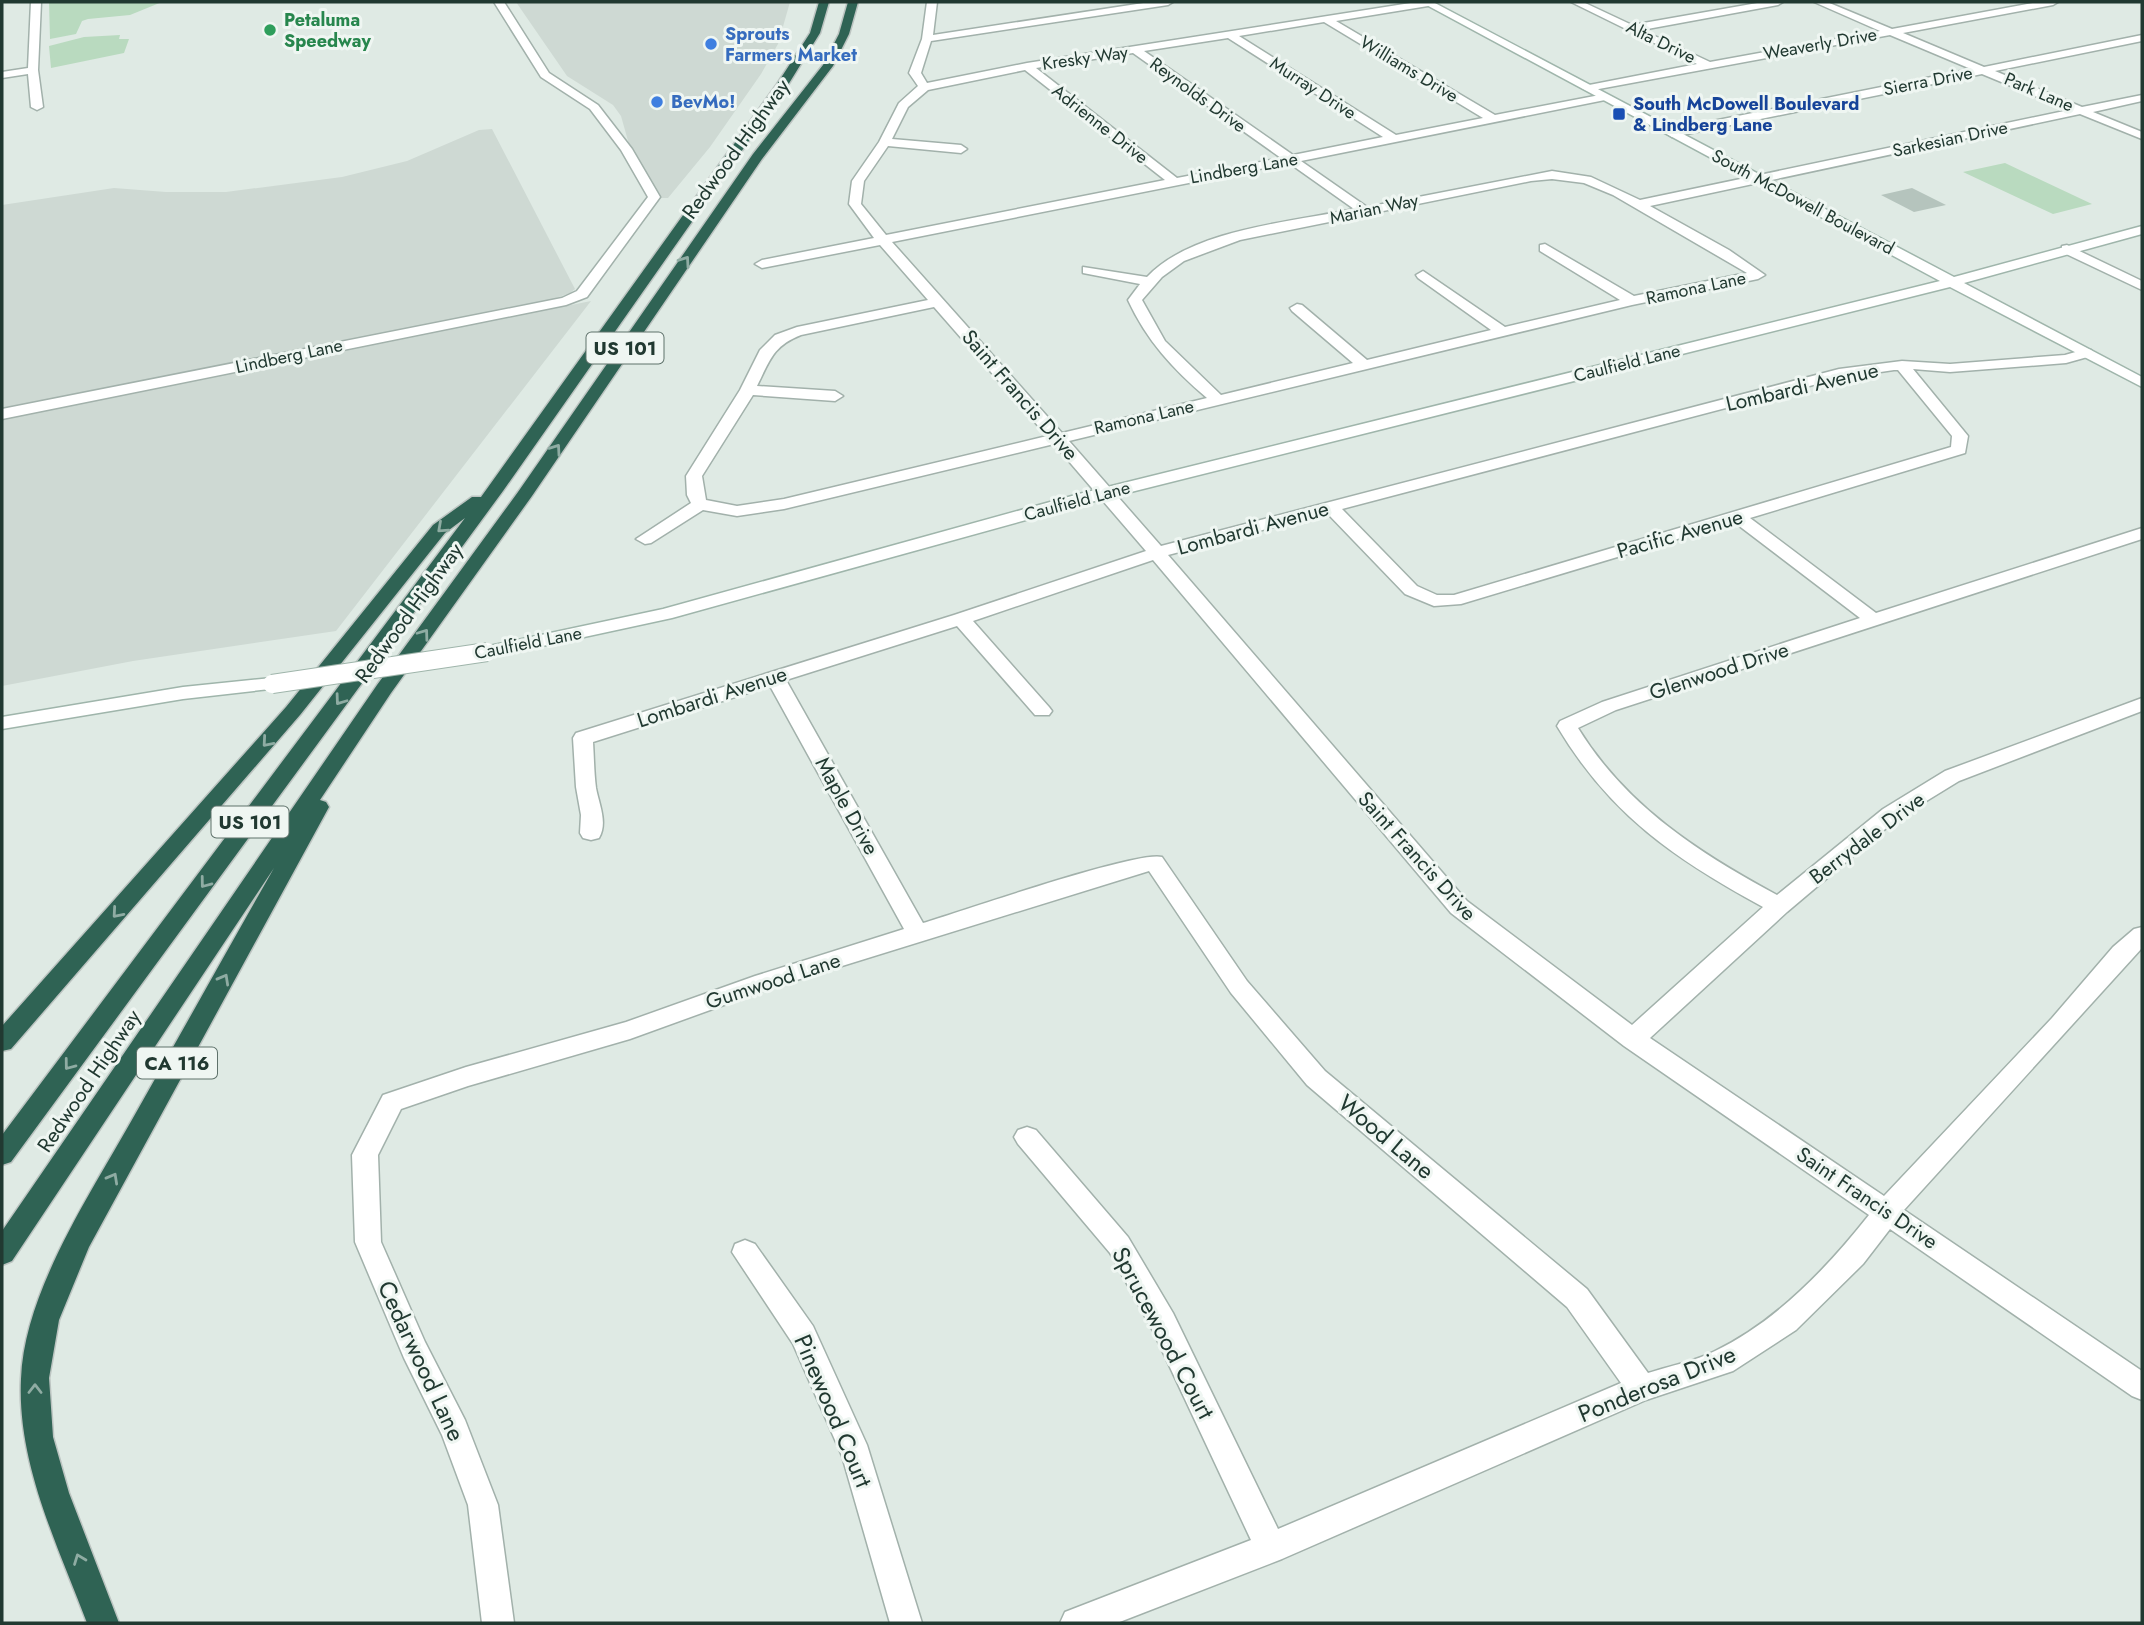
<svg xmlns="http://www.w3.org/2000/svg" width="2144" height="1625" viewBox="0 0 2144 1625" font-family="Jost,sans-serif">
	<rect width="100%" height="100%" fill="#dfeae4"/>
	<!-- built -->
	<path fill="#ced9d3" d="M 516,2 L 790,2 L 778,44 L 761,74 L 710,147 L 668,198 L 659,198 L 632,155 L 621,116 L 613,105 L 567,76 Z
		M 492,129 L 575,289 L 570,293 L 553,299 L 2,408 L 2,205 L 114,188 L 166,192 L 226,192 L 342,177 L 407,161 L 479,130 Z
		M 591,301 L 336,631 L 133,661 L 2,686 L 2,420 Z"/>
	<!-- green -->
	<path fill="#b9dabf" d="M 49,2 L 162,2 L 130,15 L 88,19 L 82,21 L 76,34 L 50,39 Z
		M 120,35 L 119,39 L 129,39 L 124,53 L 51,68 L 49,46 L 84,37 Z
		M 2005,163 L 2092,204 L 2053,214 L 1963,172 Z"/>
	<!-- building -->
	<path fill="#b5c4bd" d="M 1912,188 L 1946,205 L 1914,212 L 1881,195 Z"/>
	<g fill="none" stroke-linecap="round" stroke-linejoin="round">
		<defs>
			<path id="minor" d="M 31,2 L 41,2 L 38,70 L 43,107 L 37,110 L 31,107 L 28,74 L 2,78 L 2,72 L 28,68 Z
				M 494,2 L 504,2 L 549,73 L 598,105 L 632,149 L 660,197 L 587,297 L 566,305 L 2,419 L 2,409 L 562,298 L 577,291 L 648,197 L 621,150 L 590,109 L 541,77 Z
				M 927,2 L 937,2 L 933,35 L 1150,2 L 1173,2 L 1168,5 L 931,41 L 921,73 L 927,83 L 1027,63 L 1417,2 L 1432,2 L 1428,6 L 1336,21 L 1495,115 L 1605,94 L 1611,97 L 1605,100 L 1301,161 L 1367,207 L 1552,171 L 1591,177 L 1640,200 L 2069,110 L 1982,74 L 1672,137 L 1666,133 L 1668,130 L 1971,69 L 1890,35 L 1588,91 L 1582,88 L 1584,86 L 1697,64 L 1571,2 L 1583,2 L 1632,25 L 1763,2 L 1783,2 L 1778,5 L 1642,30 L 1710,62 L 1880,31 L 1814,2 L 1827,2 L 1892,29 L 2038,2 L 2058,2 L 2053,5 L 1903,33 L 1984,67 L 2142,35 L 2142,41 L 1995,71 L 2082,107 L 2142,95 L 2142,101 L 2093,112 L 2142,132 L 2142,139 L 2080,114 L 1650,206 L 1729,250 L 1765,275 L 1758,279 L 1632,305 L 1069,441 L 1161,546 L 1839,369 L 1902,361 L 1950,364 L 2065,355 L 2086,349 L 2091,350 L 2093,353 L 2091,356 L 2066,363 L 1950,372 L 1913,369 L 1968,436 L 1965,453 L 1750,518 L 1876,613 L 2142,528 L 2142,539 L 1616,710 L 1578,728 C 1626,806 1699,853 1777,895 L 1883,809 L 1945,771 L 2142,698 L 2142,711 L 1959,781 L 1897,819 L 1787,912 L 1650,1038 L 1884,1196 L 2052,1018 L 2113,947 L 2134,929 L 2142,927 L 2142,948 L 1904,1210 L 2142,1371 L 2142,1400 L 2132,1396 L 1890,1229 L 1863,1264 L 1796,1330 L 1733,1371 L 1646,1400 L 1282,1559 L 1117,1623 L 1060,1623 L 1065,1612 L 1251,1540 L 1153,1331 L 1110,1253 L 1018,1144 L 1014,1137 L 1018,1130 L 1027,1127 L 1036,1130 L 1128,1237 L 1173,1313 L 1278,1529 L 1621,1383 L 1567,1307 L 1307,1085 L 1231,993 L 1149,871 L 771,988 L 630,1039 L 468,1086 L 401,1109 L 378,1155 L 381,1242 L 425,1342 L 465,1420 L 498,1505 L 514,1623 L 482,1623 L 468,1505 L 442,1435 L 404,1358 L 355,1242 L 352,1155 L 383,1095 L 466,1067 L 626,1022 L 755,976 L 904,929 L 770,686 L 593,742 C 594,757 594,773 596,788 C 599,804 608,823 599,838 L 591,840 L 583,838 L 580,833 L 581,815 L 576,787 L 573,738 L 576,733 L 954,615 L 1146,551 L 1054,444 L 784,509 L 737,516 L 703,510 L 651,543 L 645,544 L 636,539 L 691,503 L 687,495 L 686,476 L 740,390 L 760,350 L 775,335 L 797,327 L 928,300 L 880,245 L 762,268 L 755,264 L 762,260 L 874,238 L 849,204 L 852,181 L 879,142 L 899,103 L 918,86 L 909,73 L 922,39 ZM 1324,22 L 1483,118 L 1396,135 L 1239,36 ZM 1228,38 L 1383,137 L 1293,155 L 1144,51 ZM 1133,53 L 1281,158 L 1177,178 L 1036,68 ZM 1025,70 L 1165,180 L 886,235 L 861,204 L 864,181 L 888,146 L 961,153 L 967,149 L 961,145 L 892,139 L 908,107 L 928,90 ZM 1289,163 L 1354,209 C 1292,222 1192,229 1147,277 L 1083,267 L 1083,273 L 1140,284 L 1128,300 C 1147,341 1173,369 1207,398 L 1062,433 L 892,242 ZM 1552,179 L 1584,183 L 1613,195 L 1747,273 L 1634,296 L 1545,244 L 1540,245 L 1540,251 L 1620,300 L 1505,327 L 1423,271 L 1416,275 L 1418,278 L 1491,330 L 1367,360 L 1302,305 L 1297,304 L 1290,308 L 1292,311 L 1353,363 L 1221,395 L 1165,341 L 1142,300 L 1162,277 L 1184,261 L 1240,240 L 1531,181 ZM 934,307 L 1047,436 L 784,499 L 737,506 L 706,500 L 702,476 L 753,395 L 835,401 L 843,396 L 835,391 L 757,386 C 770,360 773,346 801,335 ZM 1894,370 L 1898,370 L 1952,436 L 1951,447 L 1454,595 L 1437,595 L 1417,586 L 1342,509 L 1840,378 ZM 1327,513 L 1405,594 L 1434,606 L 1461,604 L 1734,522 L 1860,618 L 1602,702 L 1560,721 L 1557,726 C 1610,815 1675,859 1763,907 L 1632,1025 L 1467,901 L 1168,555 ZM 1153,560 L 1451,913 L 1624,1046 L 1869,1215 C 1828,1267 1776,1322 1715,1351 C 1695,1361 1670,1366 1648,1373 L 1587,1289 L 1325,1071 L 1247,981 L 1162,857 C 1138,850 960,912 923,923 L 786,680 L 957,626 L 1035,715 L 1049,715 L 1052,711 L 1049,707 L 973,621 Z
				M 2067,245 L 2142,281 L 2142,290 L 2062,252 L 2062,246 Z
				M 745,1240 L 755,1244 L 813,1326 L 867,1445 L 922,1623 L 890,1623 L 842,1456 L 793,1344 L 732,1252 L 735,1244 Z"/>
			<path id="secondary" d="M 1421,2 L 1433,2 L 1954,277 L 2142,226 L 2142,234 L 1964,283 L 2142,377 L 2142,387 L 1950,287 L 1091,502 L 672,618 L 487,658 L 480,656 L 478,652 L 480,648 L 663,609 L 1079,494 L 1940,281 Z
				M 272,678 L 279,680 L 282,684 L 279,688 L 183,699 L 2,729 L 2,717 L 183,687 Z"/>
			<path id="motorway" d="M 819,2 L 829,2 L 820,33 L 788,85 L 503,491 L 11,1162 L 2,1165 L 2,1135 L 465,518 L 445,533 L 300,715 L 11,1049 L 2,1051 L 2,1026 L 286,707 L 433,525 L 472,497 L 481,497 L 777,84 L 810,33 Z
				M 848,2 L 858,2 L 849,34 L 833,66 L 762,159 L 532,496 L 391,693 L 320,800 L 326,802 L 329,807 L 89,1247 L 59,1320 L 49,1378 L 53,1437 L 69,1493 L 119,1623 L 87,1623 C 58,1546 17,1464 21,1379 C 24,1292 91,1193 133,1118 C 180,1035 227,951 274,868 L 12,1261 L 2,1265 L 2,1231 L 377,685 L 518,492 L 753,154 L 823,65 L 839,34 Z"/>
		</defs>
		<!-- minor casing -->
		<use href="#minor" stroke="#a2b1ab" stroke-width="3"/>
		<!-- secondary casing -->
		<use href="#secondary" stroke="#9fb5ab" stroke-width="3"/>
		<!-- motorway casing -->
		<use href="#motorway" stroke="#bcc4c1" stroke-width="3"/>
		<!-- minor -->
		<use href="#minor" fill="#fff" fill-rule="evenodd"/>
		<!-- secondary -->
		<use href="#secondary" fill="#fff" fill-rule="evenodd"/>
		<!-- motorway -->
		<use href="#motorway" fill="#2f6354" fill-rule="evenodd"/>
		<defs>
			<path id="secondary-bridge" d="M 272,684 L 487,652"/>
		</defs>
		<!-- secondary-bridge casing -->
		<use href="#secondary-bridge" stroke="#9fb5ab" stroke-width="20" stroke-linecap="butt"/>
		<!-- secondary-bridge -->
		<use href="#secondary-bridge" stroke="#fff" stroke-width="18"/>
	</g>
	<!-- one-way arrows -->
	<defs><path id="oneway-chevron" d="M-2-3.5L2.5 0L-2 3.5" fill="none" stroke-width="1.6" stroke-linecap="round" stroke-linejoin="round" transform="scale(1.75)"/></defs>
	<g stroke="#8faca3">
		<use href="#oneway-chevron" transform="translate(685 261) rotate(-55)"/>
		<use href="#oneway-chevron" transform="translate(556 449) rotate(-55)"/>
		<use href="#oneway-chevron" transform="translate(442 528) rotate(138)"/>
		<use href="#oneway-chevron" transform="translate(424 634) rotate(-54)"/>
		<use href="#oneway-chevron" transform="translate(340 700) rotate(126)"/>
		<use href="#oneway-chevron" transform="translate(267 742) rotate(131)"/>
		<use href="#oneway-chevron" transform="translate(205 883) rotate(127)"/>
		<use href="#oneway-chevron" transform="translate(117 913) rotate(131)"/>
		<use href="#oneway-chevron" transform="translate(224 979) rotate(-61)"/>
		<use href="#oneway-chevron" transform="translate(69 1065) rotate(127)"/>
		<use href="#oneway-chevron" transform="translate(113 1178) rotate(-61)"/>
		<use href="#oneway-chevron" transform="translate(35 1389) rotate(-90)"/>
		<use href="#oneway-chevron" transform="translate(79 1559) rotate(-111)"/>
	</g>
	<!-- markers -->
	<circle fill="#2e9e5b" stroke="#eff6f2" stroke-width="2.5" cx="270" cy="30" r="7"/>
	<g fill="#3f7fe0" stroke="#eff6f2" stroke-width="2.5">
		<circle cx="711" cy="44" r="7"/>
		<circle cx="657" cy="102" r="7"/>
	</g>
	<rect fill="#1a4fb4" stroke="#eff6f2" stroke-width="2.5" x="1612" y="107" width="14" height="14" rx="3.5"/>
	<g text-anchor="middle" stroke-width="6" stroke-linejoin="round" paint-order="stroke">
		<!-- far-leisure labels -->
		<g font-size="18" font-weight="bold" fill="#27864d" stroke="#eff6f2" text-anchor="start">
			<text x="284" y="26">Petaluma<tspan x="284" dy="21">Speedway</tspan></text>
		</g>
		<!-- far-shop labels -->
		<g font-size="18" font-weight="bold" fill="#366cbe" stroke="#eff6f2" text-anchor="start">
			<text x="725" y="40">Sprouts<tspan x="725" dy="21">Farmers Market</tspan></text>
			<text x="671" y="108">BevMo!</text>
		</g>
		<!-- far-street labels -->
		<g font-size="18" fill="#213931" stroke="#eff6f2">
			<text transform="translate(1661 42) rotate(26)" y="6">Alta Drive</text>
			<text transform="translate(1820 44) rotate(-10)" y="6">Weaverly Drive</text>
			<text transform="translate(1085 58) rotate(-8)" y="6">Kresky Way</text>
			<text transform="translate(1409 69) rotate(31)" y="6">Williams Drive</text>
			<text transform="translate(1928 81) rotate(-11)" y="6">Sierra Drive</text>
			<text transform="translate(1313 88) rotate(33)" y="6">Murray Drive</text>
			<text transform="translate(2039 92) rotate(23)" y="6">Park Lane</text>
			<text transform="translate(1198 95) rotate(36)" y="6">Reynolds Drive</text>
			<text transform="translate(1100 124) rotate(38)" y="6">Adrienne Drive</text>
			<text transform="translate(1950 139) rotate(-12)" y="6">Sarkesian Drive</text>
			<text transform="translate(1244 168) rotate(-10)" y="6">Lindberg Lane</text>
			<text transform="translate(1803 202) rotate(28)" y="6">South McDowell Boulevard</text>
			<text transform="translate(1374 209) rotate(-12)" y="6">Marian Way</text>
			<text transform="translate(1696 288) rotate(-12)" y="6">Ramona Lane</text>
			<text transform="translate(289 356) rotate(-12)" y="6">Lindberg Lane</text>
			<text transform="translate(1627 363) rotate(-14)" y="6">Caulfield Lane</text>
			<text transform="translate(1144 417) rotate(-13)" y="6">Ramona Lane</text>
			<text transform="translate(1077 501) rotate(-15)" y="6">Caulfield Lane</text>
			<text transform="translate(528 643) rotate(-11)" y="6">Caulfield Lane</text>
		</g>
		<!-- far-transit labels -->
		<g font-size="18" font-weight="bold" fill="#164399" stroke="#eff6f2" text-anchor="start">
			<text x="1633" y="110">South McDowell Boulevard<tspan x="1633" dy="21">&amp; Lindberg Lane</tspan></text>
		</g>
		<!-- shield labels -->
		<g fill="#eff6f2" stroke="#5f726b" stroke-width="2">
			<rect x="586.5" y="332.5" width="77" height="31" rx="5"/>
			<rect x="211.5" y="806.5" width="77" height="31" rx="5"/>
			<rect x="137" y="1047.5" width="80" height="31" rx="5"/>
		</g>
		<g font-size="19" font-weight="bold" fill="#213931">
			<text x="625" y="355">US 101</text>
			<text x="250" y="829">US 101</text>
			<text x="177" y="1070">CA 116</text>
		</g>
		<!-- street labels -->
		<g font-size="21" fill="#213931" stroke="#eff6f2">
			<text transform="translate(736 149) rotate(-54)" y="7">Redwood Highway</text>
			<text transform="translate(1802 387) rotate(-13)" y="7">Lombardi Avenue</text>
			<text transform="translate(1020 395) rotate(49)" y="7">Saint Francis Drive</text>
			<text transform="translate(1253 528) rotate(-15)" y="7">Lombardi Avenue</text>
			<text transform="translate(1680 534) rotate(-16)" y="7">Pacific Avenue</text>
			<text transform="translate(409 613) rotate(-54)" y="7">Redwood Highway</text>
			<text transform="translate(1719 671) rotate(-18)" y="7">Glenwood Drive</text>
			<text transform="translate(712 697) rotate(-18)" y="7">Lombardi Avenue</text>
			<text transform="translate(847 806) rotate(61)" y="7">Maple Drive</text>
			<text transform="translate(1867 838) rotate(-37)" y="7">Berrydale Drive</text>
			<text transform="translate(1417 856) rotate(48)" y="7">Saint Francis Drive</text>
			<text transform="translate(773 981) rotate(-18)" y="7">Gumwood Lane</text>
			<text transform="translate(89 1081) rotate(-56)" y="7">Redwood Highway</text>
			<text transform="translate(1867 1198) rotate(34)" y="7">Saint Francis Drive</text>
		</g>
		<!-- near-street labels -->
		<g font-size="24" fill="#213931" stroke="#eff6f2">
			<text transform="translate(1386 1137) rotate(40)" y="8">Wood Lane</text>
			<text transform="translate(1163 1333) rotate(62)" y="8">Sprucewood Court</text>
			<text transform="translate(421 1361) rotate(65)" y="8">Cedarwood Lane</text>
			<text transform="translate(1657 1384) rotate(-22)" y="8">Ponderosa Drive</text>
			<text transform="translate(833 1411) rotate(67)" y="8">Pinewood Court</text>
		</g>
	</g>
	<!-- border -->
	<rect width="2144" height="1625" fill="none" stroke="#213931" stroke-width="7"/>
</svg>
